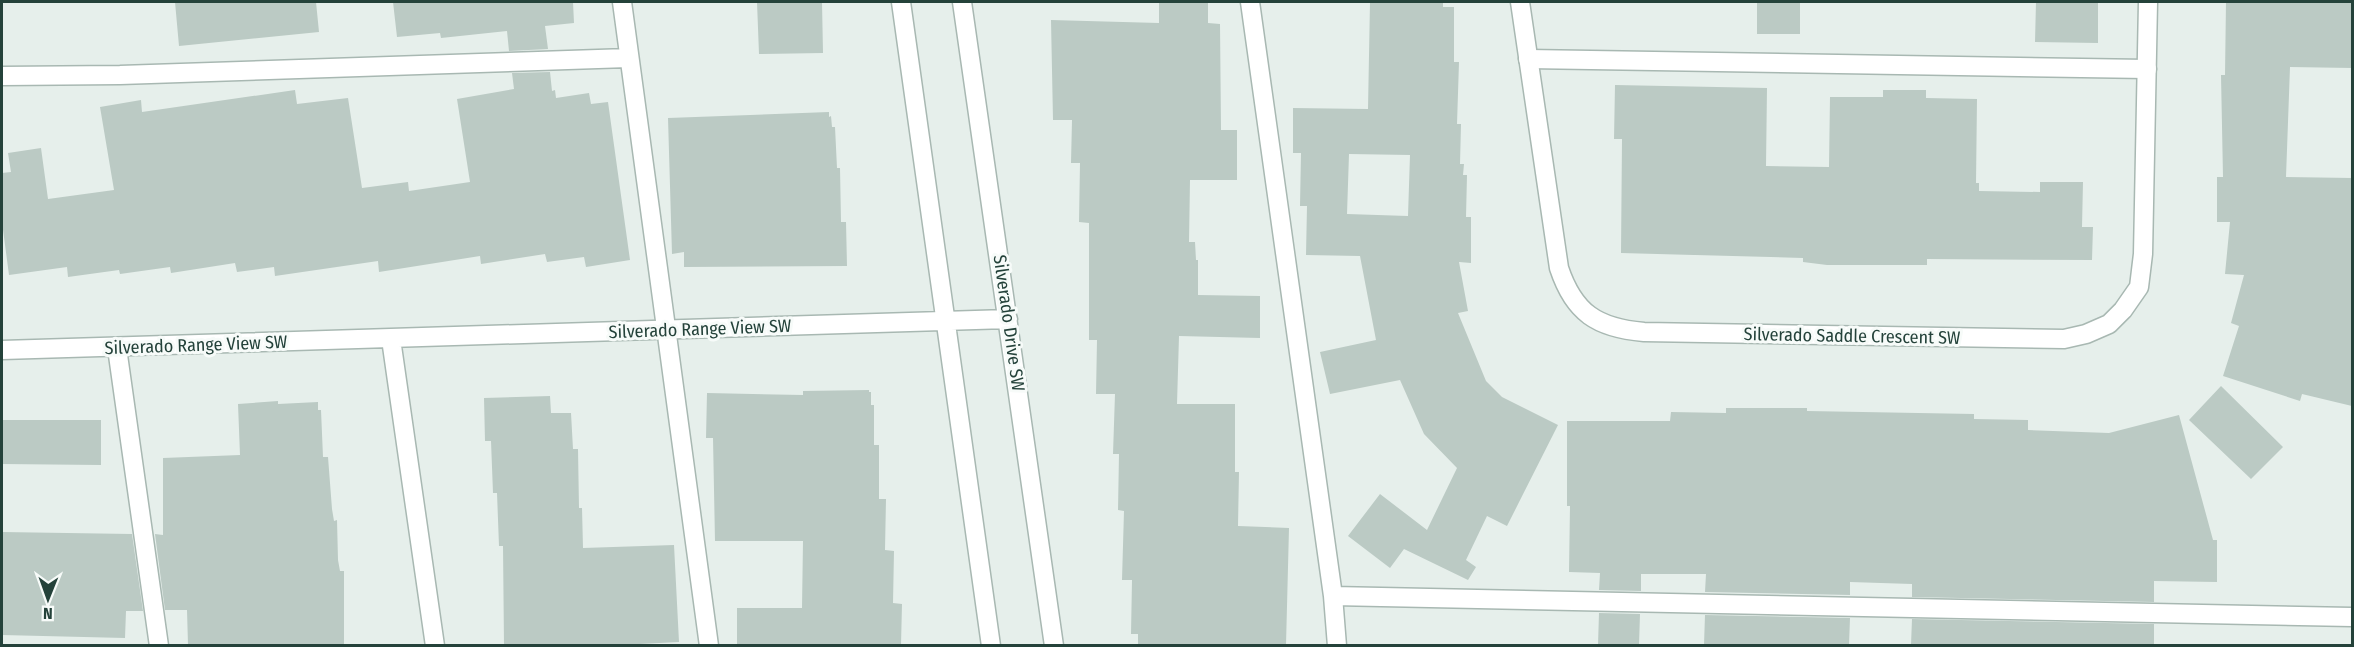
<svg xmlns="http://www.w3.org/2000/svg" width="2354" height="647" viewBox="0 0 2354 647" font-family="'Fira Sans Condensed',sans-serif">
	<rect width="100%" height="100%" fill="#e6efeb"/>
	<!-- building -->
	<path fill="#bbcac4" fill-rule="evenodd" d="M 175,2 L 316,2 L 319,32 L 179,46 Z
		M 393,2 L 573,2 L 574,23 L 545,26 L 548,49 L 509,51 L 507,31 L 441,38 L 440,33 L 397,37 Z
		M 757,2 L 822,2 L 823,53 L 759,54 Z
		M 1159,2 L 1208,2 L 1208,23 L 1220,24 L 1221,130 L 1237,130 L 1237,180 L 1190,180 L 1189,242 L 1195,242 L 1196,260 L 1198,260 L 1198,295 L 1260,296 L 1260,338 L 1179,336 L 1177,404 L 1235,404 L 1235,472 L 1239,472 L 1238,526 L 1289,528 L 1286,645 L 1138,644 L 1138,634 L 1131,634 L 1132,580 L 1122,580 L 1124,511 L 1118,510 L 1119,454 L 1113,454 L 1115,394 L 1096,394 L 1097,340 L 1089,340 L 1089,223 L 1079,222 L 1080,163 L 1071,163 L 1072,120 L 1053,120 L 1051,20 L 1159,23 Z
		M 1370,2 L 1443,2 L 1443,7 L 1454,7 L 1454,62 L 1459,62 L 1457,124 L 1461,124 L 1460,164 L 1464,164 L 1463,175 L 1467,175 L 1466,217 L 1471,217 L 1471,263 L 1459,262 L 1468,311 L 1458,313 L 1486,381 L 1502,397 L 1558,425 L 1507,526 L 1487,516 L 1466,560 L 1476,567 L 1468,580 L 1404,549 L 1390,568 L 1348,536 L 1380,494 L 1427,530 L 1457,468 L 1424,434 L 1400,380 L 1330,394 L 1320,352 L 1376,340 L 1360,256 L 1306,255 L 1307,206 L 1300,206 L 1301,153 L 1293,153 L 1293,108 L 1368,109 ZM 1349,154 L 1410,155 L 1408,216 L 1347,214 Z
		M 1757,2 L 1800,2 L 1800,34 L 1757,34 Z
		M 2036,2 L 2098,2 L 2098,43 L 2035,42 Z
		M 2226,2 L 2352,2 L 2352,68 L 2290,67 L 2286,177 L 2352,178 L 2352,406 L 2302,394 L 2300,401 L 2223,376 L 2239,326 L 2231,323 L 2244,275 L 2225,274 L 2230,222 L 2217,222 L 2217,177 L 2223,177 L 2221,75 L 2225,75 Z
		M 550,72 L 552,91 L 555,90 L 556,98 L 589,93 L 591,104 L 608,102 L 630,260 L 586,267 L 584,257 L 547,262 L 545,254 L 481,264 L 480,256 L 379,272 L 378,261 L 275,276 L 274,267 L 237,272 L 235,263 L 171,273 L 170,267 L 120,274 L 119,270 L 68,277 L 67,267 L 9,275 L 2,222 L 2,173 L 11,172 L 8,153 L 41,148 L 48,199 L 114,190 L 100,107 L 141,100 L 142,112 L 295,90 L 297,104 L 348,98 L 362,188 L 408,182 L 409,191 L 470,182 L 457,99 L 514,89 L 512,73 Z
		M 1615,85 L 1767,88 L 1766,166 L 1829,167 L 1830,97 L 1883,97 L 1883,90 L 1926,90 L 1926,98 L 1977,99 L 1976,183 L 1979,183 L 1979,191 L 2040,192 L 2040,182 L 2083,182 L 2082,227 L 2093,227 L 2092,260 L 1927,259 L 1927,265 L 1827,265 L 1803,262 L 1803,258 L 1621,253 L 1622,139 L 1614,139 Z
		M 829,112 L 829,117 L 831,116 L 832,127 L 835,127 L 837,168 L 840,168 L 841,222 L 846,222 L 847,266 L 684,267 L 684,252 L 672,254 L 668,118 Z
		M 2221,386 L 2283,447 L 2251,479 L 2189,420 Z
		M 869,390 L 869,392 L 871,392 L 871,405 L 874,405 L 874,445 L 879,445 L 879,499 L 886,499 L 885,550 L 894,551 L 893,603 L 902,604 L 901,645 L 737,645 L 737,608 L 802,608 L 803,541 L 715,541 L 713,438 L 706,438 L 707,393 L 803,395 L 803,391 Z
		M 550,396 L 551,413 L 571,413 L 573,449 L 578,449 L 579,508 L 582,508 L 583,548 L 674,545 L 679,642 L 620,645 L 504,645 L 503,546 L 499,546 L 497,493 L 493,493 L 491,441 L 485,441 L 484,398 Z
		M 278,401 L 278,404 L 318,402 L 318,410 L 321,410 L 323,457 L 328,457 L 332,509 L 334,521 L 337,520 L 338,560 L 340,571 L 344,571 L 344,645 L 188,645 L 187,610 L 165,610 L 155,534 L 163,535 L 163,458 L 240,455 L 238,404 Z
		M 1726,408 L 1807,408 L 1807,411 L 1974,414 L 1974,419 L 2028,420 L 2028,430 L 2109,433 L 2179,415 L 2213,540 L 2217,540 L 2217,582 L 2154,581 L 2154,602 L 1912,597 L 1912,584 L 1850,582 L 1850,595 L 1705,592 L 1706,574 L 1641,574 L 1641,591 L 1599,590 L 1600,573 L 1569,572 L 1570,506 L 1567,506 L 1567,421 L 1670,421 L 1671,412 L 1726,413 Z
		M 2,420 L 101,420 L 101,465 L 2,464 Z
		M 2,532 L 132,534 L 143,611 L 126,611 L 125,638 L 2,635 Z
		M 1599,613 L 1640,614 L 1639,645 L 1598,645 Z
		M 1705,615 L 1850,618 L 1849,645 L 1704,645 Z
		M 1912,619 L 2154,624 L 2154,645 L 1911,645 Z"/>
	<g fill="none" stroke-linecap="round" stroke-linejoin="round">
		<defs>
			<path id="lane" d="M 622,2 L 709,646
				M 1250,2 L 1333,596 L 1337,646
				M 1528,59 L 2147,69
				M 2,76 L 120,75 L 628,58
				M 117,348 L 159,646
				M 1333,596 L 2352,617"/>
			<path id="street" d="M 901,2 L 991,646
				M 962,2 L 1054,646
				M 1520,2 L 1559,268 C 1574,313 1597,328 1644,332 L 2064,339 L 2086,334 L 2109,324 L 2123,310 L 2139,287 L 2143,254 L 2148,2
				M 391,339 L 435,646
				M 2,350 L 1008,319"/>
		</defs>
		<!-- lane casing -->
		<use href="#lane" stroke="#a8b8b2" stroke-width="21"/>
		<!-- street casing -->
		<use href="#street" stroke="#a8b8b2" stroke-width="21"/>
		<!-- lane -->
		<use href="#lane" stroke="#fff" stroke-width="18"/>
		<!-- street -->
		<use href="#street" stroke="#fff" stroke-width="18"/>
	</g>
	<g text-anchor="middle" stroke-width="6" stroke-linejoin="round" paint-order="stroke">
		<!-- street labels -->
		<g font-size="18" fill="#24423a" stroke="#f7fbf9">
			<text transform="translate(1009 323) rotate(82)" y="6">Silverado Drive SW</text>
			<text transform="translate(700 329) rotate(-2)" y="6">Silverado Range View SW</text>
			<text transform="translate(1852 336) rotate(1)" y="6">Silverado Saddle Crescent SW</text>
			<text transform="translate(196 345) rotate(-2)" y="6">Silverado Range View SW</text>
		</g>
	</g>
	<!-- border -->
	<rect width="2354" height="647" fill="none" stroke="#24423a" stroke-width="6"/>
	<!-- north arrow -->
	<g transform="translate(48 599) rotate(181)" stroke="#f7fbf9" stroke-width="4.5" paint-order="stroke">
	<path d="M0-4.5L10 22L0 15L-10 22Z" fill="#24423a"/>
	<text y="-9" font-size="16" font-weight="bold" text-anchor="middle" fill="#24423a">N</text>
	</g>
</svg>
